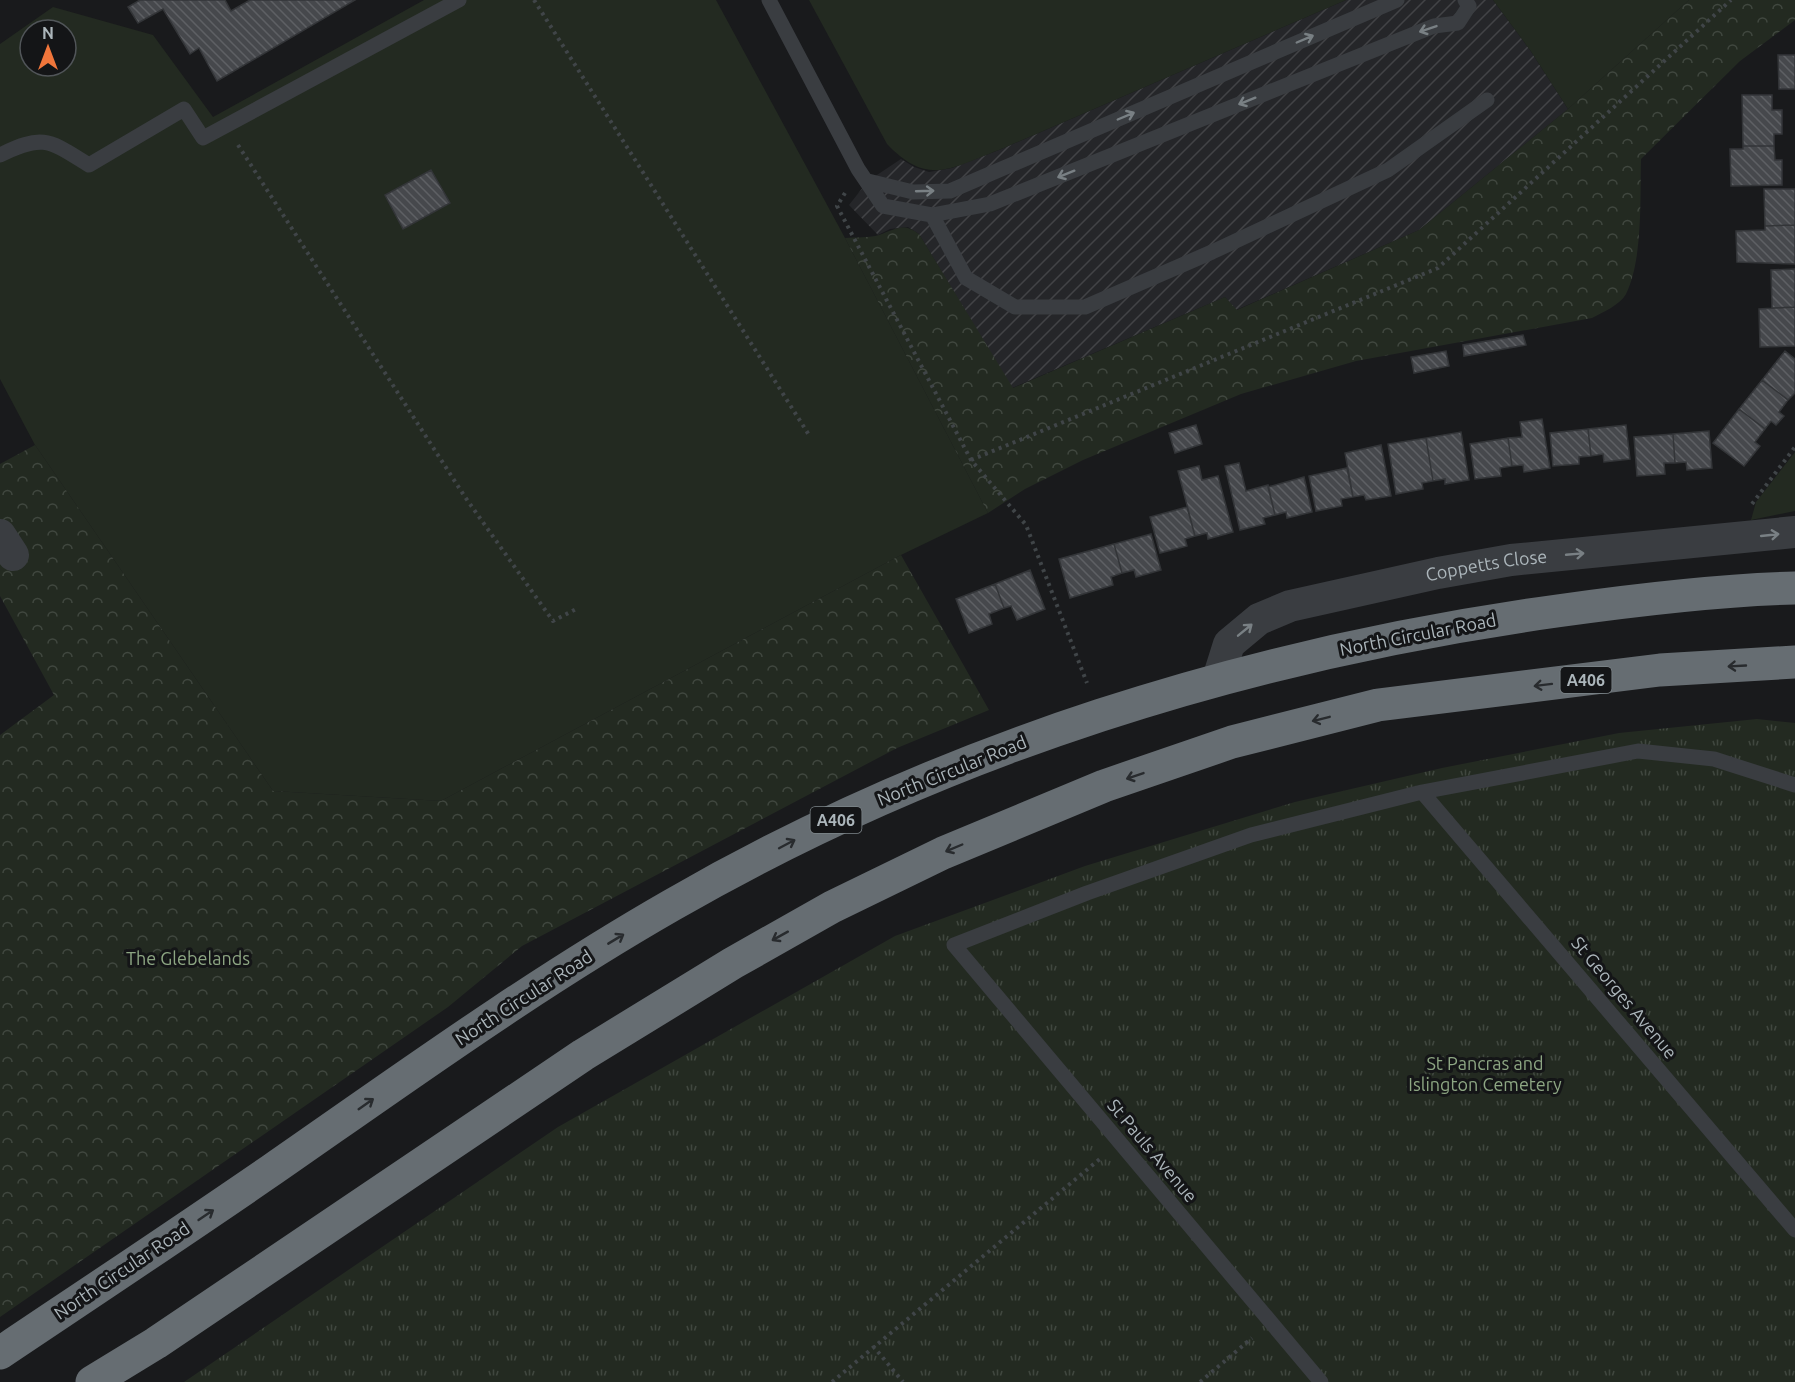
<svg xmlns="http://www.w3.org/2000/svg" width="1795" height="1382" viewBox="0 0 1795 1382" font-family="Ubuntu,sans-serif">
	<defs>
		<pattern id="industrial-furrows" width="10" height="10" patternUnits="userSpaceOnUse" patternTransform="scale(1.5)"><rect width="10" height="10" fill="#252629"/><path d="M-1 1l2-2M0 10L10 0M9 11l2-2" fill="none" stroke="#424346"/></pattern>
		<pattern id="forest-crowns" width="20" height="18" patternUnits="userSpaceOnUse" patternTransform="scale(1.5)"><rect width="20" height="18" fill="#232a21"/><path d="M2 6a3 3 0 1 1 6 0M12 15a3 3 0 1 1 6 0" fill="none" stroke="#40473f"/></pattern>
		<pattern id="park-tufts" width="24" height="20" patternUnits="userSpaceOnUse" patternTransform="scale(1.5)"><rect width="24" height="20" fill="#232a21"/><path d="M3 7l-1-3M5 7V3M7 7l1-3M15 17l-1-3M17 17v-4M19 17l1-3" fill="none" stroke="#40473f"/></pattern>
		<pattern id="building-back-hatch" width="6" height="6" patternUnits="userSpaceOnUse" patternTransform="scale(1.5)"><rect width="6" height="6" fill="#46484c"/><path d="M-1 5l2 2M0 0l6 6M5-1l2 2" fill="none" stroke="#5e6064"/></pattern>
	</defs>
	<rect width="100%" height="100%" fill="#191a1c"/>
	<!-- industrial -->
	<path fill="url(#industrial-furrows)" d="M 1346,0 L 1493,0 L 1530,50 L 1568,109 L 1419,230 L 1236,310 L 1225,297 L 1012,388 L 919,234 L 908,227 L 890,229 L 878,235 L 849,205 L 868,181 L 901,159 L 914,167 L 929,172 L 952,168 L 999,150 Z"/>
	<!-- green -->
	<path fill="#232a21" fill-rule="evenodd" d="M 424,0 L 716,0 L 845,238 L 988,513 L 901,555 L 441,801 L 273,791 L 35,445 L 0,379 L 0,44 L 53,7 L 153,35 L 213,117 ZM 30,30 L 66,30 L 66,66 L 30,66 Z
		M 809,0 L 1346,0 L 999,150 C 951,168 928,187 887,144 Z
		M 1493,0 L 1689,0 L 1568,109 L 1530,50 Z
		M 1795,452 L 1795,511 L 1751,520 L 1756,502 Z"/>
	<!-- forest -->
	<path fill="url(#forest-crowns)" d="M 1689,0 L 1795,0 L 1795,20 L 1740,61 L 1641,159 C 1640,197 1643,260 1626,294 C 1620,305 1603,312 1592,318 L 1356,361 L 1241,394 L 1083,460 L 1025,489 L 988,513 L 845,238 C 856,237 870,238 879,235 C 896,229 903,222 919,234 L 1013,388 L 1225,297 L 1237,310 L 1419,230 L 1568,109 Z
		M 35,445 L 273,791 L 441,801 L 901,555 L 989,710 L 897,748 L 522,946 L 448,1007 L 0,1317 L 0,735 L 54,695 L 0,596 L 0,464 Z"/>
	<!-- park -->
	<path fill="url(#park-tufts)" d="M 1757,719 L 1795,723 L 1795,1382 L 184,1382 L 558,1127 L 895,936 L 1085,866 L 1295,802 L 1442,768 L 1619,733 Z"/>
	<!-- building -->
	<path fill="url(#building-back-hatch)" stroke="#333538" stroke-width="1.5" d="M 140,0 L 225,0 L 231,11 L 250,0 L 355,0 L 217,81 L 199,48 L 190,54 L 163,9 L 138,23 L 128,7 Z
		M 1778,55 L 1795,55 L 1795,89 L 1779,89 Z
		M 1742,95 L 1772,95 L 1772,110 L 1782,110 L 1782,134 L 1774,134 L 1774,146 L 1743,146 Z
		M 1743,146 L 1774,146 L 1775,160 L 1782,160 L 1782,185 L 1731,186 L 1730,149 L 1743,149 Z
		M 431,170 L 450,203 L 403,229 L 385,195 Z
		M 1764,189 L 1795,189 L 1795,225 L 1765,226 Z
		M 1795,225 L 1795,264 L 1737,262 L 1736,231 L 1765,230 L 1765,226 Z
		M 1795,269 L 1795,307 L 1772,308 L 1771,270 Z
		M 1795,307 L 1795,346 L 1760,347 L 1759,309 Z
		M 1523,335 L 1526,345 L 1464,356 L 1463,345 Z
		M 1446,351 L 1449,366 L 1414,373 L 1411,357 Z
		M 1785,351 L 1795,359 L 1795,393 L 1788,400 L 1762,380 Z
		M 1762,380 L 1788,400 L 1779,412 L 1784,416 L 1776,425 L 1771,421 L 1765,429 L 1739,409 Z
		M 1739,409 L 1765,429 L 1755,442 L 1760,446 L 1744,466 L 1713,443 Z
		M 1542,419 L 1550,468 L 1524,472 L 1523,465 L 1512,466 L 1508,438 L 1522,437 L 1520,422 Z
		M 1196,425 L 1202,444 L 1175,453 L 1169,433 Z
		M 1626,425 L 1630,459 L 1604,462 L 1603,454 L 1591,456 L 1588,429 Z
		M 1588,429 L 1591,456 L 1579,457 L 1579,464 L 1553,466 L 1550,433 Z
		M 1709,431 L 1712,468 L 1687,470 L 1686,462 L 1675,463 L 1673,434 Z
		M 1461,432 L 1469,480 L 1445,484 L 1445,479 L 1433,481 L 1426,438 Z
		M 1673,434 L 1675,463 L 1664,463 L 1665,474 L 1637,476 L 1634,437 Z
		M 1426,438 L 1433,481 L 1422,483 L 1423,489 L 1396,494 L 1388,444 Z
		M 1508,438 L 1512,466 L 1500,468 L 1501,476 L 1475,479 L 1470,444 Z
		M 1381,445 L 1391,496 L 1366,500 L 1364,495 L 1353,497 L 1345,453 Z
		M 1239,463 L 1246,491 L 1268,485 L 1275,515 L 1263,518 L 1265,524 L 1240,530 L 1225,466 Z
		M 1199,466 L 1202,480 L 1218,476 L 1233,532 L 1208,539 L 1207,533 L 1195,536 L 1178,471 Z
		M 1347,468 L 1353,497 L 1341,499 L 1342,506 L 1316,511 L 1309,476 Z
		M 1304,477 L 1312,512 L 1287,518 L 1286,512 L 1275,515 L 1268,487 Z
		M 1187,507 L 1195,536 L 1185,539 L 1187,546 L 1160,553 L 1150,517 Z
		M 1151,534 L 1161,570 L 1136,577 L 1134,570 L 1122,573 L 1114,544 Z
		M 1114,544 L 1122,573 L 1111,577 L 1113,585 L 1070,598 L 1059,559 Z
		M 1030,570 L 1045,609 L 1017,620 L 1011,606 L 1004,608 L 995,584 Z
		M 995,584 L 1004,608 L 989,614 L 992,624 L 969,633 L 956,599 Z"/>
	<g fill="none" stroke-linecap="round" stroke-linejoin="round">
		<!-- path -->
		<path stroke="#404548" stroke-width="4" stroke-dasharray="3 4.5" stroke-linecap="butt" d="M 534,0 L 809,435
			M 238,145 L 465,497 L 553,621 L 578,608
			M 845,193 L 837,206 L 971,460 L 1026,525 L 1087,683
			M 971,460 L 1438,268 L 1731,0
			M 1752,504 L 1795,447
			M 873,1346 L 903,1382
			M 832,1382 L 1101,1158
			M 1200,1382 L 1252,1338"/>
		<!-- lane -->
		<path stroke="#3a3d41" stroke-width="15" d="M 769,0 L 858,169 L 883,206 L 932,215 L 990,204 L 1434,26 L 1458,23 L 1469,6 L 1465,0
			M 0,155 C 44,133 50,141 89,165 L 184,109 L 203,138 L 459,0
			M 868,181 L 913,192 L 950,191 L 1397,0
			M 932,215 L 966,278 L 1015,307 L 1085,307 L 1212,252 L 1388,170 L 1487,100
			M 1422,792 L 1795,1230
			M 1321,1382 L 954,945 L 1087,893 L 1251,835 L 1422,792 L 1638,751 L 1714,759 L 1795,785"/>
		<!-- street -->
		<g stroke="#3a3d41" stroke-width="32">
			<path d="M 0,535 L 13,555"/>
			<path id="s1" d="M 1218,679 L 1229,644 L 1259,619 L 1290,606 L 1438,573 L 1511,560 L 1795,532"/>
		</g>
		<!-- highway -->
		<path stroke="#666d72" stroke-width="33" d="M 0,1353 C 91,1292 183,1231 273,1169 C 404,1078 534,984 672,905 C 944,748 1247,654 1557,611 C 1635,600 1716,590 1795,588
			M 92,1382 L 156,1343 L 583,1055 L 733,963 L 832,907 L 943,853 L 1104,786 L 1232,742 L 1378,705 L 1660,670 L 1795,662"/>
	</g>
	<!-- one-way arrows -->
	<defs><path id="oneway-shaft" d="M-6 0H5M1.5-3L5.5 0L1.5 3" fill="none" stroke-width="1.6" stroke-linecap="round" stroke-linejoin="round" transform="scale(1.5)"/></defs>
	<g stroke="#798084">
		<use href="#oneway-shaft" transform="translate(1428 29) rotate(161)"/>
		<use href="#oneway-shaft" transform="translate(1305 39) rotate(-23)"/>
		<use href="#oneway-shaft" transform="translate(1247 101) rotate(158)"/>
		<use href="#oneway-shaft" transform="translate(1126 116) rotate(-23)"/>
		<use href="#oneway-shaft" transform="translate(1066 174) rotate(158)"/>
		<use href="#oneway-shaft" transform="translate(925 191) rotate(-2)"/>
		<use href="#oneway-shaft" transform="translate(1770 535) rotate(-6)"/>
		<use href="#oneway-shaft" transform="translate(1575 554) rotate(-5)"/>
		<use href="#oneway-shaft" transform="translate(1245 630) rotate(-39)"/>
	</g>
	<g stroke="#282b2e">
		<use href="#oneway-shaft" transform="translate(1737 666) rotate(177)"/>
		<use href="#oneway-shaft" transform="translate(1543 685) rotate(173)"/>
		<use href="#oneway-shaft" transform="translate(1321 719) rotate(166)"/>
		<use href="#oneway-shaft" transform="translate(1135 776) rotate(161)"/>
		<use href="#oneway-shaft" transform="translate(787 844) rotate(-28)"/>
		<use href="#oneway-shaft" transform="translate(954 848) rotate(157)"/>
		<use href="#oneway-shaft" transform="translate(780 936) rotate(151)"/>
		<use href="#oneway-shaft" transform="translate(616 939) rotate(-31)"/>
		<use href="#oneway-shaft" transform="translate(366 1104) rotate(-35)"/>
		<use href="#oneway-shaft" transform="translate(206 1215) rotate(-34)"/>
	</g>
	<g text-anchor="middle" stroke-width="6" stroke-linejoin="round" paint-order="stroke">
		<!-- shield labels -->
		<g fill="#141517" stroke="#7e868a" stroke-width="1.5">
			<rect x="1560.5" y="667" width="51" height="26" rx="4.5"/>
			<rect x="810.5" y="807" width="51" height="26" rx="4.5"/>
		</g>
		<g font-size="16" font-weight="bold" fill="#acb6bb">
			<text x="1586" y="686">A406</text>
			<text x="836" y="826">A406</text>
		</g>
		<!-- street labels -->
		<g font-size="18" fill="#acb6bb" stroke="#141517">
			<text dy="6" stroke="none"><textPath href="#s1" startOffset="310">Coppetts Close</textPath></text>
			<text transform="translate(1418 635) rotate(-11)" y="6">North Circular Road</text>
			<text transform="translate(952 771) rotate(-22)" y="6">North Circular Road</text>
			<text transform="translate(524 998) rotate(-33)" y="6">North Circular Road</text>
			<text transform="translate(1624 998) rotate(50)" y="6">St Georges Avenue</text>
			<text transform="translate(1152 1151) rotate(50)" y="6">St Pauls Avenue</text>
			<text transform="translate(122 1271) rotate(-34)" y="6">North Circular Road</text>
		</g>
		<!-- park labels -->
		<g font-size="18" fill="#8da683" stroke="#141517">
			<text x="188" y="965">The Glebelands</text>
			<text x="1485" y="1070">St Pancras and<tspan x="1485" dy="21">Islington Cemetery</tspan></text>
		</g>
	</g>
	<!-- north arrow -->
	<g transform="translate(48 48)"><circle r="28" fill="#141517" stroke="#515559" stroke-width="1.5"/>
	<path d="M0-4.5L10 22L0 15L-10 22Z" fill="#f1763b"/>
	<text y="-9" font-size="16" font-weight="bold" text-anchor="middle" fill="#acb6bb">N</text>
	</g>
</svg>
